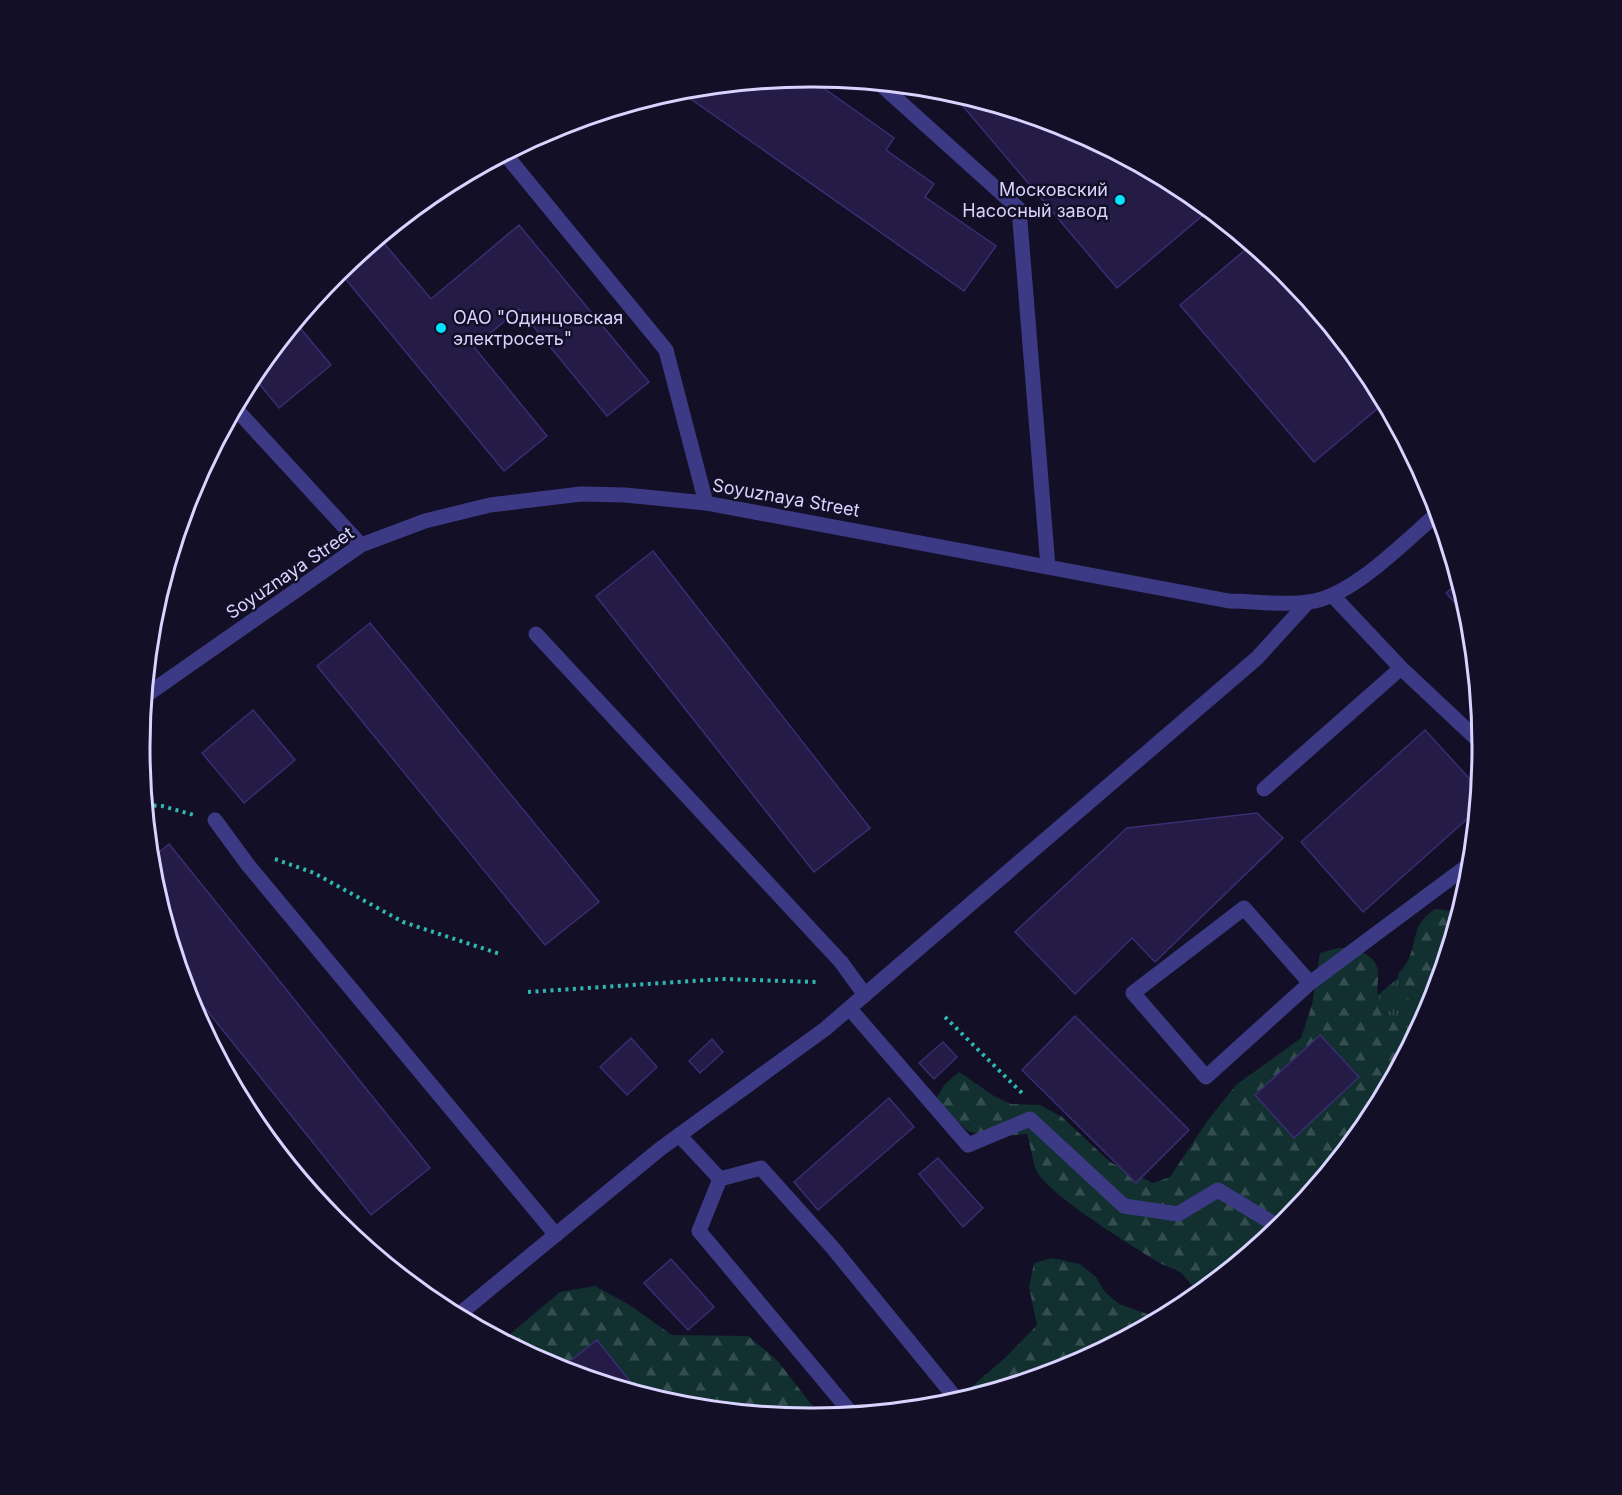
<svg xmlns="http://www.w3.org/2000/svg" width="1622" height="1495" viewBox="0 0 1622 1495" font-family="Inter,sans-serif">
	<defs>
		<pattern id="grass-tufts" width="24" height="20" patternUnits="userSpaceOnUse" patternTransform="scale(1.5)"><rect width="24" height="20" fill="#12302f"/><path d="M3 7l-1-3M5 7V3M7 7l1-3M15 17l-1-3M17 17v-4M19 17l1-3" fill="none" stroke="#344d4e"/></pattern>
		<pattern id="forest-firs" width="22" height="20" patternUnits="userSpaceOnUse" patternTransform="scale(1.5)"><rect width="22" height="20" fill="#12302f"/><path d="M5 1l3.5 6h-7zM16 11l3.5 6h-7z" fill="#344d4e"/></pattern>
	</defs>
	<rect width="100%" height="100%" fill="#130f26"/>
	<!-- grass -->
	<path fill="url(#grass-tufts)" d="M 1453,931 L 1431,1005 L 1397,1067 L 1351,1018 Z"/>
	<!-- forest -->
	<path fill="url(#forest-firs)" d="M 1435,909 L 1452,911 L 1455,924 L 1426,1013 L 1402,994 L 1398,974 C 1402,969 1407,964 1409,958 C 1419,934 1411,926 1435,909 Z
		M 1338,948 C 1351,949 1372,951 1377,967 C 1380,975 1376,986 1378,995 C 1382,1010 1401,1028 1413,1038 L 1369,1121 L 1285,1222 L 1191,1300 L 1193,1287 C 1176,1263 1174,1273 1153,1259 C 1129,1244 1046,1193 1036,1170 C 1032,1159 1031,1146 1027,1134 L 988,1137 L 968,1131 L 935,1101 L 945,1084 L 959,1072 L 994,1096 L 1011,1104 L 1040,1105 L 1062,1117 L 1110,1162 L 1153,1183 L 1170,1177 L 1208,1120 L 1236,1085 L 1301,1038 L 1312,1005 L 1320,953 Z
		M 1052,1258 L 1080,1264 L 1096,1277 L 1105,1292 L 1119,1304 L 1156,1317 L 1162,1317 L 1067,1368 L 963,1399 L 963,1394 L 1005,1358 L 1037,1325 L 1029,1287 L 1034,1263 Z
		M 595,1286 L 628,1304 L 672,1335 L 748,1336 L 777,1360 L 821,1417 L 680,1406 L 554,1367 L 503,1340 L 560,1292 Z"/>
	<!-- building -->
	<path fill="#241b47" stroke="#3b2d73" stroke-width="1.5" d="M 808,77 L 894,138 L 886,150 L 934,184 L 925,197 L 996,246 L 964,291 L 678,90 Z
		M 951,92 L 1068,128 L 1184,190 L 1209,210 L 1117,288 Z
		M 428,198 L 432,202 L 383,242 L 431,299 L 519,225 L 649,382 L 607,416 L 519,309 L 474,347 L 547,436 L 504,471 L 339,271 Z
		M 1251,245 L 1286,273 L 1369,375 L 1384,403 L 1314,462 L 1180,305 Z
		M 296,323 L 331,365 L 279,408 L 253,376 Z
		M 653,551 L 870,828 L 814,872 L 596,596 Z
		M 1459,582 L 1469,617 L 1469,618 L 1446,593 Z
		M 370,623 L 599,902 L 545,945 L 317,666 Z
		M 253,710 L 295,760 L 244,803 L 202,753 Z
		M 1425,730 L 1478,788 L 1476,811 L 1363,912 L 1301,842 Z
		M 1257,813 L 1283,838 L 1155,962 L 1132,938 L 1075,994 L 1015,932 L 1127,828 Z
		M 169,844 L 430,1168 L 371,1215 L 185,983 L 153,878 L 151,859 Z
		M 1075,1016 L 1189,1130 L 1136,1183 L 1022,1070 Z
		M 1320,1035 L 1359,1077 L 1294,1138 L 1255,1095 Z
		M 631,1038 L 657,1067 L 627,1095 L 600,1067 Z
		M 712,1039 L 723,1052 L 700,1073 L 689,1061 Z
		M 943,1042 L 957,1057 L 934,1079 L 919,1063 Z
		M 889,1098 L 914,1127 L 818,1210 L 794,1182 Z
		M 938,1158 L 983,1208 L 963,1227 L 919,1174 Z
		M 671,1259 L 714,1307 L 688,1330 L 644,1283 Z
		M 597,1340 L 640,1394 L 560,1369 Z"/>
	<g fill="none" stroke-linecap="round" stroke-linejoin="round">
		<!-- path -->
		<path stroke="#2fb8b0" stroke-width="4" stroke-dasharray="3 4.5" stroke-linecap="butt" d="M 146,805 L 162,806 L 194,815
			M 275,859 L 314,873 L 403,922 L 500,954
			M 528,992 L 722,979 L 817,982
			M 945,1017 L 1024,1095"/>
		<!-- service -->
		<path stroke="#3d3a85" stroke-width="15" d="M 879,83 L 1019,209 L 1048,567
			M 505,154 L 666,350 L 706,503
			M 235,408 L 361,545
			M 1333,596 L 1401,668 L 1482,744
			M 536,634 L 841,962 L 865,995
			M 1264,789 L 1401,668
			M 215,820 L 248,865 L 556,1235
			M 1310,983 L 1206,1077 L 1133,993 L 1244,908 L 1310,983 L 1463,869
			M 850,1009 L 968,1145 L 1030,1119 L 1124,1206 L 1178,1214 L 1218,1190 L 1279,1227
			M 679,1135 L 720,1179 L 699,1231 L 852,1414
			M 720,1179 L 761,1168 L 832,1247 L 958,1401"/>
		<!-- minor -->
		<path stroke="#3d3a85" stroke-width="15" d="M 457,1316 L 660,1149 L 825,1029 L 1257,658 L 1308,602"/>
		<!-- tertiary -->
		<path stroke="#3d3a85" stroke-width="15" d="M 145,696 L 361,545 L 425,521 L 490,505 L 581,494 L 625,495 L 706,503 L 1229,601 C 1255,601 1283,606 1309,602 C 1353,596 1404,542 1438,513"/>
	</g>
	<!-- markers -->
	<g fill="#00e5ff" stroke="#130f26" stroke-width="2">
		<circle cx="1120" cy="200" r="6"/>
		<circle cx="441" cy="328" r="6"/>
	</g>
	<g text-anchor="middle" stroke-width="5" stroke-linejoin="round" paint-order="stroke">
		<!-- poi labels -->
		<g font-size="18" fill="#d9d4ff" stroke="#130f26" text-anchor="end">
			<text x="1108" y="196">Московский<tspan x="1108" dy="21">Насосный завод</tspan></text>
			<text x="453" y="324" text-anchor="start">ОАО "Одинцовская<tspan x="453" dy="21">электросеть"</tspan></text>
		</g>
		<!-- street labels -->
		<g font-size="18" fill="#d9d4ff" stroke="#130f26">
			<text transform="translate(786 498) rotate(10)" y="6">Soyuznaya Street</text>
			<text transform="translate(290 573) rotate(-34)" y="6">Soyuznaya Street</text>
		</g>
	</g>
	<!-- crop -->
	<path d="M0 0H1622V1495H0ZM810 87H812A660 660 0 0 1 1472 747V748A660 660 0 0 1 812 1408H810A660 660 0 0 1 150 748V747A660 660 0 0 1 810 87Z" fill="#130f26" fill-rule="evenodd"/>
	<path fill="none" stroke="#d9d4ff" stroke-width="3" d="M810 87H812A660 660 0 0 1 1472 747V748A660 660 0 0 1 812 1408H810A660 660 0 0 1 150 748V747A660 660 0 0 1 810 87Z"/>
</svg>
